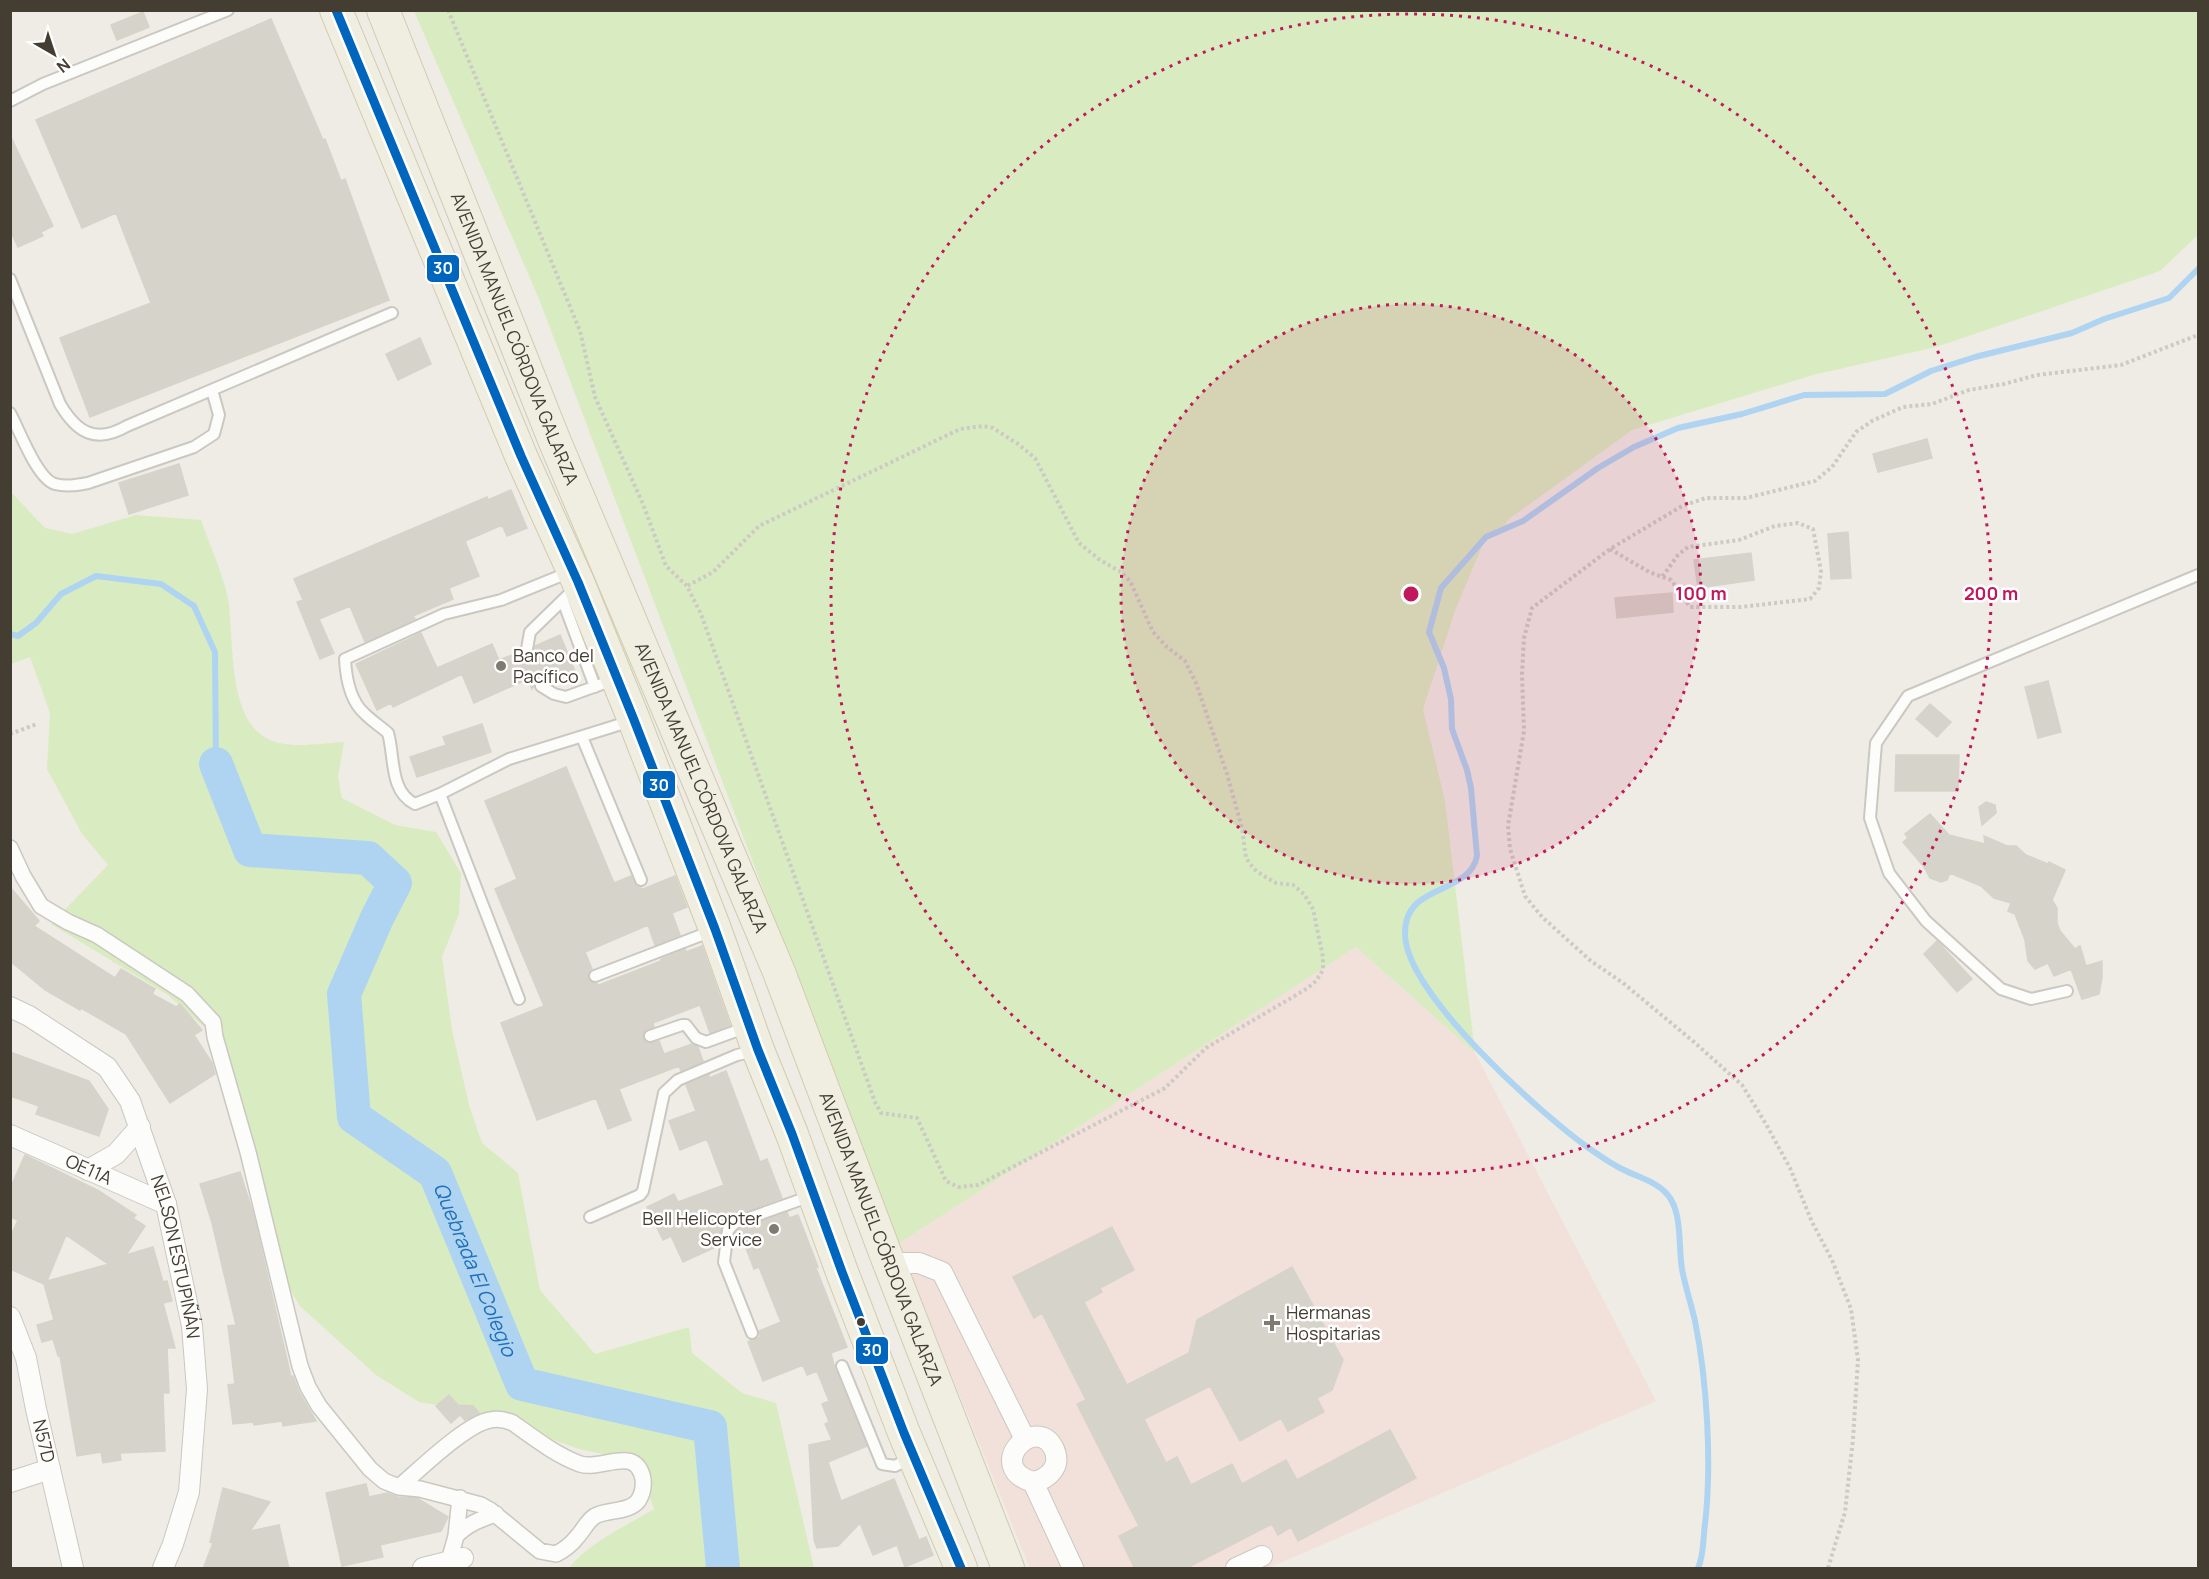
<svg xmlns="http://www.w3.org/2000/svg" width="2209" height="1579" viewBox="0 0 2209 1579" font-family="Manrope,sans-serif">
	<rect width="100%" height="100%" fill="#eeece4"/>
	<!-- medical -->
	<path fill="#f2e1da" d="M 1356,947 L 1475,1053 L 1656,1401 L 1268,1568 L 1030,1568 L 898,1244 Z"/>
	<!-- green -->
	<path fill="#d9ecc1" d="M 414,11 L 2198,11 L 2198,235 L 2160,271 L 1936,347 L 1813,375 L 1632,430 L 1509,519 L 1503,528 L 1486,537 L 1456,608 L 1423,709 L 1445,801 L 1475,1053 L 1356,947 L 898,1244 L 539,299 Z
		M 10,491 L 45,528 L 72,534 L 136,515 L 201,520 C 209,543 223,574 228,598 C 234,635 227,713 263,736 C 285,751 318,743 344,742 L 338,777 L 342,798 L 395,825 L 436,832 L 461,873 L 459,914 L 442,957 L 452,1030 L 469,1105 L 482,1143 L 518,1173 L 540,1290 L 595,1354 L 689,1327 L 692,1353 L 742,1393 L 776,1403 L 814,1568 L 569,1568 C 587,1544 627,1525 654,1509 L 644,1482 L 613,1456 L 579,1449 L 474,1411 L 419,1402 L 376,1375 L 300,1306 L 287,1285 L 257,1156 L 222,1043 L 168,995 L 51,924 L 108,865 L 82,834 L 47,769 L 50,713 L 30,657 L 11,664 Z"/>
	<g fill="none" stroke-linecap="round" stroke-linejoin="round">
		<!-- stream -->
		<path stroke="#afd4f2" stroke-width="6" d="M 10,634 L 18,636 L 36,623 L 61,594 L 96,576 L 161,584 L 194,606 L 215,652 L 216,764
			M 1698,1568 C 1704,1556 1703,1538 1705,1524 C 1712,1464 1707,1380 1695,1321 C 1691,1303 1685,1286 1682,1269 C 1678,1246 1683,1212 1667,1194 C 1657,1182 1638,1177 1624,1170 C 1613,1165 1603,1158 1593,1151 C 1545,1118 1404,993 1405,933 C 1405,882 1469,896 1477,856 L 1471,788 L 1467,770 L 1452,729 L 1451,699 L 1444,668 L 1429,632 L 1441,588 L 1486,537 L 1523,521 L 1598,468 L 1634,447 L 1678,428 L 1742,414 L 1804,395 L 1885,394 L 1931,371 L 1975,357 L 2072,333 L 2104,319 L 2169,298 L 2198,269"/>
		<!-- river -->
		<path stroke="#afd4f2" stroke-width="34" id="s1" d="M 216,764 L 250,850 L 368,858 L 395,883 L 377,918 L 344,994 L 354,1117 L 435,1173 L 522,1384 L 710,1427 L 723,1568"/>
	</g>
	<!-- building -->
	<path fill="#d6d3cb" stroke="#d6d3ca" stroke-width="1.5" fill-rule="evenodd" d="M 143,12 L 149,27 L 117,40 L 111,25 Z
		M 271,19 L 323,140 L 325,139 L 341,181 L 345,179 L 389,300 L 90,417 L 60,338 L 151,303 L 116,213 L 82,228 L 36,120 Z
		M 10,135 L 53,226 L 41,232 L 43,236 L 18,247 L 10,230 Z
		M 420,338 L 431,364 L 398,380 L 386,354 Z
		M 1927,439 L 1932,458 L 1878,472 L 1873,454 Z
		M 179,464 L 188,495 L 129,514 L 119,483 Z
		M 511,490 L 527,528 L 507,536 L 502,525 L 465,541 L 479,576 L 449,588 L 453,599 L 413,616 L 415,619 L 365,642 L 350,606 L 319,619 L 334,653 L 320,659 L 297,602 L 303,600 L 294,579 L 487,497 L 488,500 Z
		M 1848,532 L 1851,578 L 1831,579 L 1828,534 Z
		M 1751,553 L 1754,580 L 1698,588 L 1694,560 Z
		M 1672,593 L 1673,612 L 1617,618 L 1615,598 Z
		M 421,633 L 437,668 L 492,644 L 499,660 L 520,652 L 523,655 L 529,656 L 533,653 L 535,646 L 560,635 L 575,671 L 549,682 L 542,679 L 538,679 L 532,689 L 528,679 L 474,703 L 462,674 L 393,707 L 391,703 L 377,710 L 356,664 Z
		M 2048,681 L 2061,732 L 2038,738 L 2025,687 Z
		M 1930,704 L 1951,722 L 1937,737 L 1916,719 Z
		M 482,724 L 491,752 L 417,777 L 410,757 L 446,745 L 443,737 Z
		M 1896,755 L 1959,755 L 1958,791 L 1895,791 Z
		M 566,767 L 614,883 L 631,876 L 636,886 L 643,889 L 675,876 L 687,907 L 672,913 L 680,935 L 655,945 L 648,925 L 585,952 L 592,969 L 588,974 L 588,979 L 599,985 L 661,961 L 661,959 L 685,949 L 686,952 L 702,946 L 730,1025 L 710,1033 L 700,1005 L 653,1023 L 654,1027 L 647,1029 L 643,1034 L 646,1042 L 652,1043 L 659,1041 L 664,1054 L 692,1044 L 698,1047 L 703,1061 L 681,1071 L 679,1066 L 619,1089 L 631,1120 L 608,1129 L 596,1098 L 537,1120 L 501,1023 L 544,1006 L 495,889 L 517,879 L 485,801 Z
		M 1986,802 L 1995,805 L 1996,813 L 1982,825 L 1979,807 Z
		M 1930,814 L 1949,835 L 1985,844 L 1984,836 L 2007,846 L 2016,846 L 2026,855 L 2048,864 L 2049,862 L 2065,870 L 2052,900 L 2057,908 L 2057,923 L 2060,931 L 2075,949 L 2080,946 L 2086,966 L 2102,961 L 2102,977 L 2099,994 L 2082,999 L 2071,969 L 2054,976 L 2048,963 L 2035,969 L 2028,961 L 2025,940 L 2015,914 L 2008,911 L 2011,903 L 1994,898 L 1981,886 L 1950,873 L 1947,880 L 1941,882 L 1930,878 L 1924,867 L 1903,842 L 1908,838 L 1905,834 Z
		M 10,887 L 39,921 L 34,926 L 115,978 L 121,969 L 155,989 L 152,994 L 176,1007 L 180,1004 L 202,1030 L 194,1035 L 212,1063 L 215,1074 L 170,1103 L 126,1034 L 81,1008 L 80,1010 L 45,990 L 10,961 Z
		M 1937,941 L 1972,979 L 1957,992 L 1924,954 Z
		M 10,1052 L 89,1081 L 108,1109 L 99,1136 L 36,1114 L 39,1106 L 10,1096 Z
		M 726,1071 L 760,1162 L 767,1159 L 782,1198 L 730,1217 L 721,1228 L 718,1246 L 683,1262 L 671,1236 L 663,1240 L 647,1207 L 674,1194 L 678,1202 L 724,1185 L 707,1139 L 680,1150 L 669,1121 L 696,1111 L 686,1085 L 709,1075 L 709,1078 Z
		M 25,1155 L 99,1191 L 136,1215 L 133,1218 L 145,1226 L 126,1255 L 153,1247 L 163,1282 L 167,1281 L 172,1301 L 163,1303 L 175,1348 L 167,1348 L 169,1393 L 163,1393 L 165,1451 L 120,1453 L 121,1460 L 103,1463 L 101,1452 L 77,1456 L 60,1356 L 58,1356 L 53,1339 L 42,1342 L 37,1325 L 54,1320 L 44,1284 L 10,1269 L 10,1238 L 18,1220 L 10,1217 L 10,1189 ZM 66,1235 L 104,1261 L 109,1264 L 47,1281 Z
		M 240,1172 L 253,1213 L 291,1377 L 293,1376 L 299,1392 L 316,1421 L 283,1426 L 282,1421 L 254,1425 L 253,1422 L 233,1424 L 228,1385 L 235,1384 L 228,1326 L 236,1325 L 212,1223 L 200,1184 Z
		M 787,1212 L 789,1218 L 798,1215 L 818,1267 L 816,1268 L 847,1347 L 831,1353 L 835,1369 L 867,1446 L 828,1462 L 841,1501 L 894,1479 L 919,1540 L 926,1537 L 933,1555 L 905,1567 L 897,1545 L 873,1555 L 860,1523 L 838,1546 L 817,1548 L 814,1540 L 809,1445 L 832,1440 L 825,1424 L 829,1422 L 822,1404 L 829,1401 L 817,1371 L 807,1375 L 803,1365 L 763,1381 L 748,1342 L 760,1337 L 759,1331 L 781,1322 L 759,1267 L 754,1269 L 741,1235 L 735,1238 L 735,1233 L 739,1230 Z
		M 1112,1227 L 1134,1270 L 1100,1288 L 1102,1292 L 1084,1302 L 1127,1385 L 1189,1353 L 1197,1320 L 1292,1267 L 1343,1360 L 1332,1390 L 1317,1398 L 1324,1412 L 1288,1431 L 1281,1418 L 1240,1441 L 1210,1386 L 1144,1419 L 1166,1463 L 1177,1457 L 1191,1485 L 1232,1464 L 1242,1484 L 1286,1460 L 1297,1480 L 1390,1430 L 1416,1478 L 1298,1541 L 1291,1527 L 1278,1535 L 1272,1524 L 1185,1569 L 1135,1569 L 1119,1536 L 1139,1526 L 1077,1404 L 1086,1400 L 1042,1313 L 1034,1318 L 1013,1277 Z
		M 449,1395 L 458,1405 L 473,1406 L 479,1413 L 465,1420 L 460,1415 L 451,1423 L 436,1406 Z
		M 366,1484 L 369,1497 L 387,1493 L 398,1497 L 417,1498 L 448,1517 L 441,1531 L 380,1545 L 383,1557 L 342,1566 L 326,1493 Z
		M 223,1488 L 270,1502 L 250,1531 L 279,1525 L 289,1569 L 203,1569 L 213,1543 L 210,1542 Z"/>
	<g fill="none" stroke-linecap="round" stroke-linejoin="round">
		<defs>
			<path id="service" d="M 10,101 L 43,84 L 228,10
				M 10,279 L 60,404 C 77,433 96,444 127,426 L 392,313
				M 10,413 C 19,429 37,479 55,484 C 66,487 77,485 88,483 L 194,447 L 214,434 L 219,415 L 212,390
				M 570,572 L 501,600 L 444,614 L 345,659 C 346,678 350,701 365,714 C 372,721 380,726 388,733 C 395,757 389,791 415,804 L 440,794 L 509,759 L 631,721
				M 563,601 L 595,687
				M 527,649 L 530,632 L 567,596
				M 541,686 L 554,694 L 566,697 L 616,679
				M 582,737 L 641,880
				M 440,794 L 519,999
				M 595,976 L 712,931
				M 2067,991 L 2031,999 L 2001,989 L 1926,921 L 1889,873 L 1870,818 L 1876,743 L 1908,696 L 2198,575
				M 650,1036 L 682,1025 L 686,1025 L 696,1038 L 706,1042 L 747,1027
				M 590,1217 L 640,1195 L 643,1191 L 664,1093 L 678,1080 L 737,1055 L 755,1051
				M 752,1333 L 724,1262 L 728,1230 L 735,1223 L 811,1196
				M 842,1366 L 882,1464 L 895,1466 L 911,1458"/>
			<path id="pedestrian" d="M 10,848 L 23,876 L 41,906 L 68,922 L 97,935 L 187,994 L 213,1022 L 215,1037 L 248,1152 L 300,1366 L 308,1387 L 319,1406 L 370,1469 L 384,1481 L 399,1487 L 420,1489 L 481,1505 L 490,1510 L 540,1551 L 556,1554 C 564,1550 571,1545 577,1537 C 583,1531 587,1521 595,1516 C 607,1509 628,1513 638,1501 C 642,1495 644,1487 643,1479 C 636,1444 602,1471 580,1464 C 556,1455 534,1438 513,1423 C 506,1420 499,1418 490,1420 C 466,1424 419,1470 399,1487
				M 456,1536 C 467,1524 481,1519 496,1514
				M 449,1561 L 456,1536 L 460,1498"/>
			<g id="minor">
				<path id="s2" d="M 10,1007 L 29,1016 L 107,1067 L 130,1101 L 166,1204 L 192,1326 L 197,1389 L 189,1492 L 173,1544 L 163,1568"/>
				<path id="s3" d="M 10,1135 L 166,1204"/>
				<path d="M 88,1170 L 116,1154 L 140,1127"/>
				<path d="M 889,1263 L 919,1263 L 942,1272 L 1025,1439"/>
				<path id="s4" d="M 10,1317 L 26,1358 L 36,1409 L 73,1568"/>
				<path d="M 10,1482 L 50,1469"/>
				<path d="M 1033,1482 C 1048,1479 1062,1467 1054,1449 C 1036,1412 983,1467 1033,1482 L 1073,1568"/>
				<path d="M 423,1568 L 463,1558"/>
				<path d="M 1236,1568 L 1262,1556"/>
			</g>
			<g id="primary">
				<path d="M 336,10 L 521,456 L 578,582 L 634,720 L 715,929 L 758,1050 L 792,1134 L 842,1272 L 904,1433 L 961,1568"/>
				<path id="s5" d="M 383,10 L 555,442 L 779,972 L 889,1263 L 1008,1568"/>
			</g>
		</defs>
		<!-- service casing -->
		<use href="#service" stroke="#cac8c0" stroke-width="14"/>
		<!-- pedestrian casing -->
		<use href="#pedestrian" stroke="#cac8c0" stroke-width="18"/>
		<!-- minor casing -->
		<use href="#minor" stroke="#cac8c0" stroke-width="22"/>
		<!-- primary casing -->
		<use href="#primary" stroke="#d2cab0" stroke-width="34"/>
		<!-- path -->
		<path stroke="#cdcac5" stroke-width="4" stroke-dasharray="3 3" stroke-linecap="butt" d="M 448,10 L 580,331 L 595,397 L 643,504 L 666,566 L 687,586 L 701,614 L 875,1102 L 881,1113 L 917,1118 L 946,1181 L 958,1187 L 978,1185 L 1165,1088 L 1206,1048 L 1308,988 L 1316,981 L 1323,970 L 1323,957 L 1313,909 L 1304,894 L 1293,885 L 1276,883 L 1264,876 L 1254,869 L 1246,858 L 1242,828 L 1227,774 L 1196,683 L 1185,661 L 1167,647 L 1153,632 L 1130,581 L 1121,572 L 1100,560 L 1079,543 L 1035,458 L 1018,444 L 993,428 L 983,426 L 960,429 L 759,526 L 713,572 L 687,586
			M 1610,549 L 1649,572 L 1671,580 L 1690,607 L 1741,607 L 1810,599 L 1819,588 L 1821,571 L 1813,529 L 1798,523 L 1775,526 L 1739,540 L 1688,547 L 1678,555 L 1662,577
			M 10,734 L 37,724
			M 1828,1568 L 1845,1512 L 1853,1439 L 1858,1360 L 1851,1309 L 1832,1260 L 1812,1222 L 1790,1168 L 1766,1124 L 1742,1085 L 1694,1042 L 1623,983 L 1591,961 L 1542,917 L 1525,896 L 1510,849 L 1508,826 L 1524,731 L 1522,674 L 1524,638 L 1532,608 L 1610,549 L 1682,506 L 1706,498 L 1746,498 L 1815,481 L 1832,467 L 1856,432 L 1872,421 L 1903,407 L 1932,404 L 1969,390 L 2004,384 L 2037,375 L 2121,365 L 2198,335"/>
		<!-- service -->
		<use href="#service" stroke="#fcfcfb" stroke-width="10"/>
		<!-- pedestrian -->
		<use href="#pedestrian" stroke="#fcfcfb" stroke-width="15"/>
		<!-- minor -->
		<use href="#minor" stroke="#fcfcfb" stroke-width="20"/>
		<!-- primary -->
		<use href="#primary" stroke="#f0ede1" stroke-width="32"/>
		<defs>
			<path id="bus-1" d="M 336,10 L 521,456 L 578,582 L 634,720 L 715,929 L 758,1050 L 792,1134 L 842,1272 L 904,1433 L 961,1568"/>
		</defs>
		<!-- bus-1 casing -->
		<use href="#bus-1" stroke="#fff" stroke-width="14"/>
		<!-- bus-1 -->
		<use href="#bus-1" stroke="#0065bd" stroke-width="9"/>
	</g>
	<!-- distance rings -->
	<circle cx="1411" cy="594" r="290" fill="#c2185b" fill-opacity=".12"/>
	<g fill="none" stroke="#c2185b" stroke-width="3" stroke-dasharray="3 6">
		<circle cx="1411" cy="594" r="290"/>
		<circle cx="1411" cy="594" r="580"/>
	</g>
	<!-- markers -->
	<g fill="#807a70" stroke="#fff" stroke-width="2">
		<circle cx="501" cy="666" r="6"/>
		<circle cx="774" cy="1229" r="6"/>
		<path d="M1269 1314h6v6h6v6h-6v6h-6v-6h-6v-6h6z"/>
	</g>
	<circle fill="#443d31" stroke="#fff" stroke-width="2" cx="861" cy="1322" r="5"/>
	<g text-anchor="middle" stroke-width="5" stroke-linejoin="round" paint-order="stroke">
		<!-- street labels -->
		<g font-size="18" fill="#443d31" stroke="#fff">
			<text dy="6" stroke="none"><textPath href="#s5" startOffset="354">AVENIDA MANUEL CÓRDOVA GALARZA</textPath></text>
			<text dy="6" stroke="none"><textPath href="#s5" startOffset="840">AVENIDA MANUEL CÓRDOVA GALARZA</textPath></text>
			<text dy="6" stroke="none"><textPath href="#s3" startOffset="86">OE11A</textPath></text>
			<text dy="6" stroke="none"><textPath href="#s5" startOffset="1326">AVENIDA MANUEL CÓRDOVA GALARZA</textPath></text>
			<text dy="6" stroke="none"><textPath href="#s2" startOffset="318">NELSON ESTUPIÑÁN</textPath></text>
			<text dy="6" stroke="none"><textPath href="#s4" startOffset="129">N57D</textPath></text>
		</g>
		<!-- poi labels -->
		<g font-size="18" fill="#443d31" stroke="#fff" text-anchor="start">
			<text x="513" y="662">Banco del<tspan x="513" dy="21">Pacífico</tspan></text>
			<text x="762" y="1225" text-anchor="end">Bell Helicopter<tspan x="762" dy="21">Service</tspan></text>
			<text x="1286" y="1319">Hermanas<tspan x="1286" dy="21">Hospitarias</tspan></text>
		</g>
		<!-- water labels -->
		<g font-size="20" font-style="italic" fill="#2070ba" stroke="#fff">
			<text dy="7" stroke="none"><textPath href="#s1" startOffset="696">Quebrada El Colegio</textPath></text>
		</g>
	</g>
	<circle cx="1411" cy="594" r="9" fill="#c2185b" stroke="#fff" stroke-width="3"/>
	<g font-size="18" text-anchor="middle" font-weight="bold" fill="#c2185b" stroke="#fff" stroke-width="5" stroke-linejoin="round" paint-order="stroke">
		<text x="1701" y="600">100 m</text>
		<text x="1991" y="600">200 m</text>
	</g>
	<g stroke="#fff" stroke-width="2">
		<rect x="426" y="254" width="34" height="29" rx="6" fill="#0065bd"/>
		<rect x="642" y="770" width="34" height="29" rx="6" fill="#0065bd"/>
		<rect x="855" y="1336" width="34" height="29" rx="6" fill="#0065bd"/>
	</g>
	<g font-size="16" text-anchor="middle" font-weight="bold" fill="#fff">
		<text x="443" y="274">30</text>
		<text x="659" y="791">30</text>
		<text x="872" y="1356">30</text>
	</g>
	<!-- border -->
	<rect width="2209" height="1579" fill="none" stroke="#443d31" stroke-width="24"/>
	<!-- north arrow -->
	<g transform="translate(54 54) rotate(141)" stroke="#ffffff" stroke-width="4.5" paint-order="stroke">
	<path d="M0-4.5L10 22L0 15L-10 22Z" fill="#443d31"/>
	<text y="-9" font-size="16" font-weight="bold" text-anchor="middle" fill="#443d31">N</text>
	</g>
</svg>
